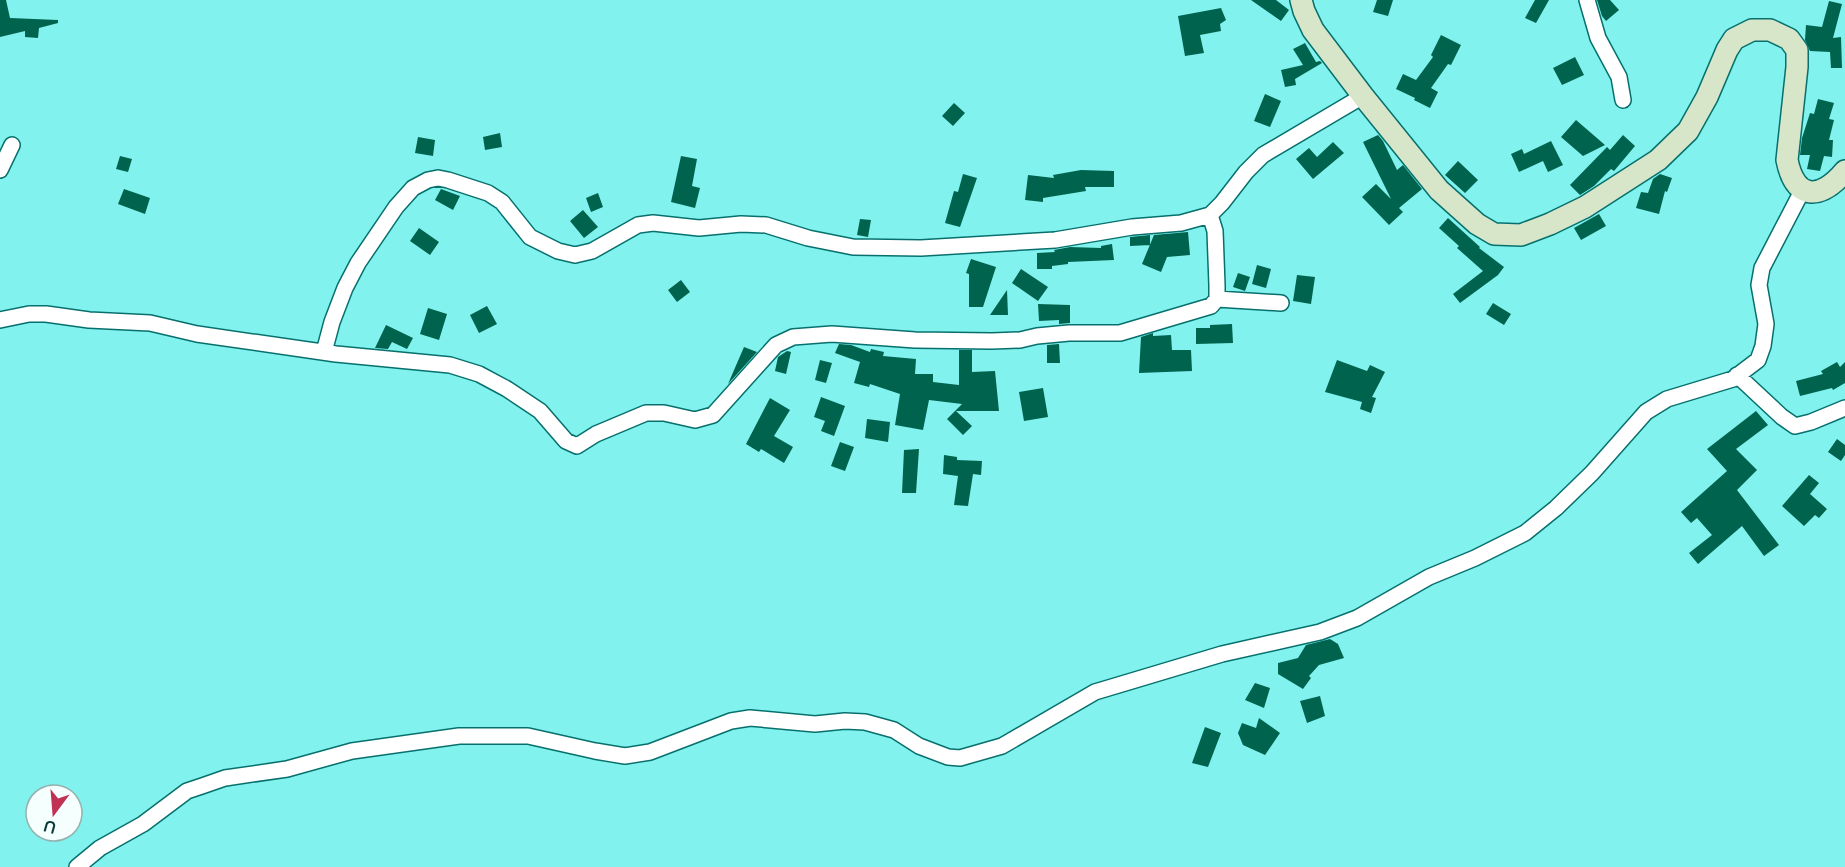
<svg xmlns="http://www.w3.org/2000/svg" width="1845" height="867" viewBox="0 0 1845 867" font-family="'Varela Round',sans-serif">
	<rect width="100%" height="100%" fill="#81f2ed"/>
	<!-- building -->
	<path fill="#00634e" d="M 0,0 L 6,0 L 10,18 L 58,20 L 58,23 L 39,28 L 38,38 L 25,37 L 25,31 L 0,37 Z
		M 1251,0 L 1276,0 L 1289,10 L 1281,21 Z
		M 1377,0 L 1393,0 L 1388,16 L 1373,12 Z
		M 1535,0 L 1549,0 L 1536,23 L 1525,18 Z
		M 1597,0 L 1610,0 L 1619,10 L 1606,21 L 1602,16 Z
		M 1829,1 L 1842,4 L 1833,38 L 1841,37 L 1842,68 L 1831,68 L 1830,52 L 1810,51 L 1805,40 L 1806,25 L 1822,27 Z
		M 1221,8 L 1226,20 L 1220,24 L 1221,31 L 1200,35 L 1204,53 L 1185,56 L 1178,16 Z
		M 1441,35 L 1461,45 L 1451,65 L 1448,64 L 1431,88 L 1438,92 L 1430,108 L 1414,100 L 1415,98 L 1396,89 L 1403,74 L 1416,80 L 1433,57 L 1431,55 Z
		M 1305,43 L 1316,62 L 1320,61 L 1322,63 L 1295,79 L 1296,85 L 1285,87 L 1281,70 L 1303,65 L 1293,49 Z
		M 1575,57 L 1584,75 L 1562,85 L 1553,68 Z
		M 1265,94 L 1281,101 L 1270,127 L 1254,121 Z
		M 1818,99 L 1834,103 L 1829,119 L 1834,120 L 1829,140 L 1833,140 L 1832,157 L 1824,156 L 1820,171 L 1807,169 L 1810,155 L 1800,155 L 1802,138 L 1810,113 L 1814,114 Z
		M 954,103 L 965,113 L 953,126 L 942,116 Z
		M 1576,120 L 1605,145 L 1583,156 L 1561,137 Z
		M 500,133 L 502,147 L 485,150 L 483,137 Z
		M 1378,135 L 1383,141 L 1397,170 L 1403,165 L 1422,189 L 1399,208 L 1403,212 L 1389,225 L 1362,197 L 1376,184 L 1391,199 L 1363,142 Z
		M 1623,135 L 1635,146 L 1614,171 L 1611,169 L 1594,186 L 1580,195 L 1570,185 L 1607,147 L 1610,150 Z
		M 418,137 L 435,140 L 433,156 L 415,153 Z
		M 1551,141 L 1563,165 L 1548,172 L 1543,161 L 1519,172 L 1511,154 L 1522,149 L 1524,154 Z
		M 1333,142 L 1344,153 L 1313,179 L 1296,159 L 1309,148 L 1317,157 Z
		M 120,156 L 132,159 L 128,172 L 116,169 Z
		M 681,156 L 697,159 L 692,186 L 700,188 L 695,208 L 671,202 Z
		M 1458,161 L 1478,180 L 1465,193 L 1445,175 Z
		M 1081,170 L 1114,171 L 1114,187 L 1085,187 L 1086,191 L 1043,198 L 1043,202 L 1025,200 L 1028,175 L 1054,178 L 1053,175 Z
		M 963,174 L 977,178 L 960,227 L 945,223 L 954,191 L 958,192 Z
		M 1660,174 L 1672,178 L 1667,192 L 1665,191 L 1659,214 L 1636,208 L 1641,192 L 1648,193 L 1653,179 Z
		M 124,189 L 150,198 L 145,214 L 118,204 Z
		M 441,189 L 460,196 L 453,210 L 435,200 Z
		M 598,193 L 603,207 L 591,212 L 586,198 Z
		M 583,210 L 598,227 L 584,238 L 570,221 Z
		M 1599,214 L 1606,226 L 1581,240 L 1574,228 Z
		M 1448,218 L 1480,247 L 1479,248 L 1504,267 L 1498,275 L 1460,303 L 1453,294 L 1483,271 L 1457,248 L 1459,246 L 1439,228 Z
		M 860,219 L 871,220 L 868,237 L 857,235 Z
		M 419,228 L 439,242 L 430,255 L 410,241 Z
		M 1188,232 L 1190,255 L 1167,257 L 1161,272 L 1142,264 L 1154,235 Z
		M 1150,235 L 1150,245 L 1130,246 L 1130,237 Z
		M 1112,244 L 1114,260 L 1068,262 L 1068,264 L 1052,266 L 1052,269 L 1037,269 L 1037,253 L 1055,252 L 1054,250 L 1070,247 L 1101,248 L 1101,246 Z
		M 971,259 L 996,267 L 983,307 L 969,307 L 969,274 L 966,273 Z
		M 1257,265 L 1271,269 L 1266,288 L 1252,284 Z
		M 1021,269 L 1048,287 L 1038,301 L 1012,283 Z
		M 1238,273 L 1250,277 L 1245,291 L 1233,287 Z
		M 1297,275 L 1315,277 L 1311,304 L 1293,301 Z
		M 681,280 L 690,292 L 677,302 L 668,290 Z
		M 1007,290 L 1008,315 L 990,315 Z
		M 1493,303 L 1511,314 L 1504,325 L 1486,314 Z
		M 1038,304 L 1070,305 L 1070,323 L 1059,324 L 1059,320 L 1039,321 Z
		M 487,306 L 497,324 L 479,333 L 470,315 Z
		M 428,308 L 447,314 L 439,340 L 420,334 Z
		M 1232,324 L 1233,343 L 1196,344 L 1196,328 L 1210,328 L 1210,325 Z
		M 386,325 L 413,338 L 407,349 L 392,342 L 388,349 L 375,348 Z
		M 1153,333 L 1153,336 L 1171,335 L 1172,350 L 1191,350 L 1192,371 L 1139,373 L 1141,337 Z
		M 839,344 L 851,345 L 870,352 L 871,349 L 884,352 L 883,356 L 916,359 L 915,374 L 933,374 L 933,382 L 959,385 L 959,350 L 972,350 L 972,372 L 995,371 L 999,411 L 956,411 L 972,426 L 963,435 L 947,419 L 962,404 L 929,400 L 923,430 L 895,425 L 900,394 L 870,384 L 869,387 L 854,383 L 860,362 L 835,353 Z
		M 1059,344 L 1060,363 L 1047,363 L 1047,345 Z
		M 744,347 L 757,352 L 728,384 Z
		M 787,351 L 791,352 L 786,374 L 775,371 L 778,357 Z
		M 820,360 L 832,363 L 826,383 L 815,380 Z
		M 1337,360 L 1367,371 L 1370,365 L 1385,372 L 1372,397 L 1376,398 L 1371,413 L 1360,409 L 1362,402 L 1325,392 Z
		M 1837,362 L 1840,367 L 1845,362 L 1845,383 L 1833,390 L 1832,388 L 1800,396 L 1796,381 L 1823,374 L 1821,371 Z
		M 1043,388 L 1048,417 L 1024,421 L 1019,392 Z
		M 821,397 L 845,406 L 834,436 L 821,431 L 825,421 L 814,417 Z
		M 770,398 L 790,410 L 774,436 L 793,447 L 784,463 L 761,449 L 759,452 L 746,444 Z
		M 1756,411 L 1768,425 L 1736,449 L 1757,470 L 1737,490 L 1779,545 L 1764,556 L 1742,526 L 1698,564 L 1689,553 L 1712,535 L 1697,518 L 1691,523 L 1681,512 L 1727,471 L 1707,449 Z
		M 867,419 L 890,422 L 888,442 L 865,438 Z
		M 1837,439 L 1845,445 L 1845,455 L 1841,461 L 1828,452 Z
		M 840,442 L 854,447 L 845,471 L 831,466 Z
		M 919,449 L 916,493 L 902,493 L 904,450 Z
		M 944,455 L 957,457 L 957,460 L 982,461 L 981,475 L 973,474 L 968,506 L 954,505 L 958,476 L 943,474 Z
		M 1809,475 L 1819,483 L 1810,494 L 1827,509 L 1819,518 L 1815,515 L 1804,526 L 1782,506 Z
		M 1330,639 L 1338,644 L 1344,658 L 1319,665 L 1309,676 L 1311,678 L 1303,689 L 1278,674 L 1278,663 L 1298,658 L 1306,645 Z
		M 1255,683 L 1270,688 L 1264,708 L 1245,700 Z
		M 1320,696 L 1325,716 L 1307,723 L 1300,701 Z
		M 1259,718 L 1280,733 L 1265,755 L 1243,745 L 1238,733 L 1242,723 L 1256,728 Z
		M 1205,727 L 1221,733 L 1208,767 L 1192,763 Z"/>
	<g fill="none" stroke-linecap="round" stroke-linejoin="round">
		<defs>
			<path id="street" d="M 1587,0 L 1598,38 L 1619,77 L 1623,100
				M 0,170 L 12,145
				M 1217,299 L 1281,303
				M 0,320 L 29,314 L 46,314 L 89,320 L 150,323 L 197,334 L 336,354 L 450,365 L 479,374 L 507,389 L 540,411 L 566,441 L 577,446 L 596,434 L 646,413 L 664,413 L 695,420 L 713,415 L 776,345 L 793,337 L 832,334 L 915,340 L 992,341 L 1020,340 L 1037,336 L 1069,333 L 1120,333 L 1211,306 L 1217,299 L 1217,285 L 1215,231 L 1210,215 L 1222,203 L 1246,172 L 1263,155 L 1363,96
				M 324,352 L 332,322 L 345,288 L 358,263 L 396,207 L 413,188 L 428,180 L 438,178 L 448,180 L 488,193 L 502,202 L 530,237 L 558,251 L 575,255 L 592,251 L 638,225 L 653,223 L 699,228 L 741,224 L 766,225 L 808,238 L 853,247 L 921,248 L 1055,240 L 1132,227 L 1181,223 L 1210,215
				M 1737,375 L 1782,417 L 1795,426 L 1811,422 L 1845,408
				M 77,867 L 100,848 L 143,824 L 187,791 L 202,786 L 225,778 L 287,769 L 352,751 L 459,736 L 528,736 L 595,751 L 625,756 L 650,752 L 731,721 L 750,718 L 815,724 L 845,721 L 865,722 L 894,730 L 919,746 L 948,757 L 960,758 L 1002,746 L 1095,692 L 1222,654 L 1320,632 L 1357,618 L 1429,577 L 1475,558 L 1525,533 L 1556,508 L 1592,473 L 1646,412 L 1667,399 L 1733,379 L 1758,360 L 1763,346 L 1766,324 L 1759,285 L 1762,268 L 1802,191"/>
			<path id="secondary" d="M 1301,0 L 1304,11 L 1313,30 L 1363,96 L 1439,190 L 1477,224 L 1494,234 L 1521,235 L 1550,224 L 1585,207 L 1658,160 L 1688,131 L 1707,97 L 1727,50 L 1734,39 L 1752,30 L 1770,30 L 1789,39 L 1797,50 L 1797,67 L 1787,160 C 1795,200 1820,201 1845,171"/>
		</defs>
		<!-- street casing -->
		<use href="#street" stroke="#07706d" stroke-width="18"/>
		<!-- secondary casing -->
		<use href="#secondary" stroke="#07706d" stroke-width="24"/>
		<!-- street -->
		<use href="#street" stroke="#fff" stroke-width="15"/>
		<!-- secondary -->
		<use href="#secondary" stroke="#d7e6c9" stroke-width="21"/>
	</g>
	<!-- north arrow -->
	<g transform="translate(54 813) rotate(196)"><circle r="28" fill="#f5fffe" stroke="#95b1af" stroke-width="1.5"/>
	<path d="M0-4.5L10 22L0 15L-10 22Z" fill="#c13154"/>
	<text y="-9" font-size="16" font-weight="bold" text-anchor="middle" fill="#063b39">U</text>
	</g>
</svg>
